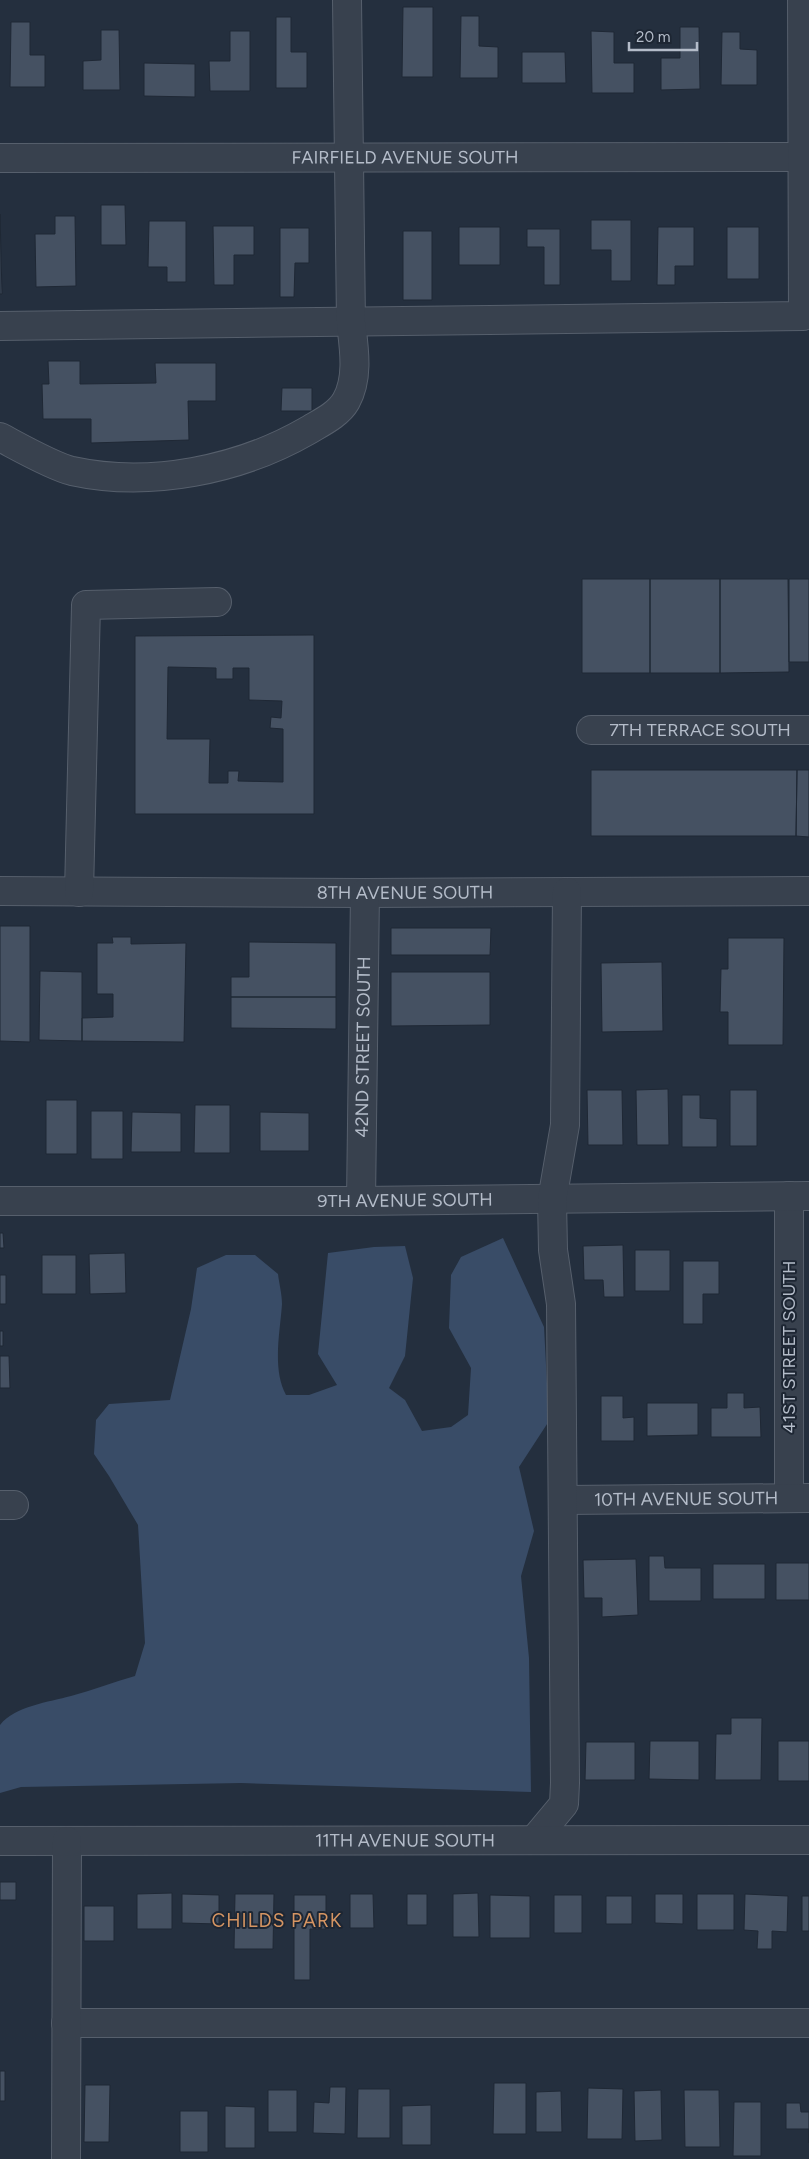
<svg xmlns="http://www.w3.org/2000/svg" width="809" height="2159" viewBox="0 0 809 2159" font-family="Figtree,sans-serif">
	<rect width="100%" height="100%" fill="#242f3e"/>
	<!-- water -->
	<path fill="#394c67" d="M 503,1238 L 544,1327 L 549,1421 L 519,1467 L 534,1531 L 521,1576 L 529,1658 L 531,1792 L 241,1783 L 21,1787 L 0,1793 L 0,1725 C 15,1706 49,1702 71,1696 C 93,1690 114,1682 135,1676 L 145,1643 L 138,1525 L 109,1476 L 94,1454 L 96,1420 L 109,1404 L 170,1400 L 191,1309 L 197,1268 L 226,1255 L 255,1255 L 278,1274 C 279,1283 282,1294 282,1304 C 280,1333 272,1369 286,1395 L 309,1395 L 337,1385 L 318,1354 L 328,1253 L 374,1247 L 405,1246 L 413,1278 L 405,1356 L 389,1388 L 405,1400 L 422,1431 L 451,1427 L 468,1415 L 471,1368 L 449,1328 L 451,1275 L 461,1257 Z"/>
	<!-- building -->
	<path fill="#455162" stroke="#1f2835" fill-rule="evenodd" d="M 403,7 L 433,7 L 433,77 L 402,77 Z
		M 461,16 L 479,16 L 479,46 L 498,47 L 498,78 L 460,78 Z
		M 276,17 L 291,17 L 291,52 L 307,52 L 307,88 L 276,88 Z
		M 11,22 L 30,22 L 30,55 L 45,55 L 45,87 L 10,87 Z
		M 680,27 L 699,27 L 700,89 L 661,90 L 661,58 L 680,58 Z
		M 101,30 L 119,30 L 120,90 L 83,90 L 83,61 L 101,60 Z
		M 230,31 L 250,31 L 250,91 L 210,91 L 209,61 L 230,61 Z
		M 591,31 L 614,32 L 614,63 L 634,63 L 634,93 L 592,93 Z
		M 722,32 L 740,32 L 740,49 L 757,50 L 757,85 L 721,85 Z
		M 522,52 L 565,52 L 566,83 L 522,83 Z
		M 144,63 L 195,64 L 195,97 L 144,96 Z
		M 101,205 L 125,205 L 126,245 L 101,245 Z
		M 0,214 L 2,294 L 0,294 Z
		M 55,216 L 75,216 L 76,286 L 36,287 L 35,234 L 55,234 Z
		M 591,220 L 631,220 L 631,281 L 611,281 L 611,250 L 591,250 Z
		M 149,221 L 186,221 L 186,282 L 167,282 L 167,267 L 148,267 Z
		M 213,226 L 254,226 L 254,255 L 234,255 L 234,285 L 214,285 Z
		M 459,227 L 500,227 L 500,265 L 459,265 Z
		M 658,227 L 694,227 L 694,266 L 675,266 L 675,285 L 657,285 Z
		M 727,227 L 759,227 L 759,279 L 727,279 Z
		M 280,228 L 309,228 L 309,263 L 295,263 L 294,297 L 280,297 Z
		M 527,229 L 560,229 L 560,285 L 544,285 L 544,247 L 527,247 Z
		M 403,231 L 432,231 L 432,300 L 403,300 Z
		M 48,361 L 80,361 L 80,384 L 156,383 L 155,363 L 216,363 L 216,401 L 188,401 L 189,440 L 91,443 L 91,419 L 43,419 L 42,384 L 49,384 Z
		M 282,388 L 312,388 L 312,411 L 281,411 Z
		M 582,579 L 650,579 L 650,673 L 582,673 Z
		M 650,579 L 720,579 L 720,673 L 650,673 Z
		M 720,579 L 788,579 L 789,672 L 720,673 Z
		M 789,579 L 809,579 L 809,662 L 789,662 Z
		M 314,635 L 314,814 L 135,814 L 135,636 ZM 168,667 L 216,668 L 216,679 L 233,679 L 233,668 L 249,668 L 249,700 L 282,701 L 281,718 L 271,717 L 270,728 L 283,729 L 283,782 L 238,781 L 239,771 L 228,771 L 228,783 L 209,783 L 210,739 L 167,739 Z
		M 591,770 L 797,770 L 796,836 L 591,836 Z
		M 797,770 L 809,770 L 809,837 L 796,836 Z
		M 0,926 L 30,926 L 30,1042 L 0,1041 Z
		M 391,928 L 491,928 L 490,955 L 391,955 Z
		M 112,937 L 131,937 L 131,944 L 186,943 L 184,1042 L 82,1041 L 82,1018 L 113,1017 L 113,994 L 97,994 L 97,943 L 113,943 Z
		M 728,938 L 784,938 L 783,1045 L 728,1045 L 728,1012 L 720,1012 L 721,969 L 728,969 Z
		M 249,942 L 336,943 L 336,997 L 231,997 L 231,977 L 249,977 Z
		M 662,962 L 663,1031 L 602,1032 L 601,963 Z
		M 40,971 L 82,972 L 82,1041 L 39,1040 Z
		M 391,972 L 490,972 L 490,1025 L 391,1026 Z
		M 231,997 L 336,997 L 336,1029 L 231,1028 Z
		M 668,1089 L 669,1145 L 637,1145 L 636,1090 Z
		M 587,1090 L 622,1090 L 623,1145 L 588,1145 Z
		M 730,1090 L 757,1090 L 757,1146 L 730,1146 Z
		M 682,1095 L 700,1095 L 700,1118 L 717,1119 L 717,1147 L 682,1147 Z
		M 46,1100 L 77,1100 L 77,1154 L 46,1154 Z
		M 195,1105 L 230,1105 L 230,1153 L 194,1153 Z
		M 91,1111 L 123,1111 L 123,1159 L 91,1159 Z
		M 132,1112 L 181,1113 L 181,1152 L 131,1152 Z
		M 260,1112 L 309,1113 L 309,1151 L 260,1151 Z
		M 0,1233 L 3,1233 L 4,1248 L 0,1248 Z
		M 623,1245 L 624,1297 L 604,1297 L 603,1280 L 584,1280 L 583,1246 Z
		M 635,1250 L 670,1250 L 670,1291 L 635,1291 Z
		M 125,1253 L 126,1293 L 90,1294 L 89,1254 Z
		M 42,1255 L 76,1255 L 76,1294 L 42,1294 Z
		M 683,1261 L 719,1261 L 719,1294 L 703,1294 L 703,1324 L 683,1324 Z
		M 0,1275 L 6,1275 L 6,1304 L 0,1304 Z
		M 0,1331 L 3,1331 L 3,1346 L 0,1346 Z
		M 0,1356 L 9,1356 L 10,1388 L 0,1388 Z
		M 727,1393 L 744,1393 L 744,1408 L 760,1407 L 761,1437 L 711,1437 L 711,1408 L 727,1408 Z
		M 601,1396 L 623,1396 L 623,1418 L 634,1417 L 634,1441 L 601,1441 Z
		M 647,1403 L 698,1403 L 698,1435 L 647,1436 Z
		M 649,1556 L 664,1556 L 665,1568 L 701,1568 L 701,1601 L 649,1601 Z
		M 636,1559 L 638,1615 L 602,1617 L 602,1598 L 584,1598 L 583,1560 Z
		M 776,1563 L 809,1563 L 809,1600 L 776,1600 Z
		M 713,1564 L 765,1564 L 765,1599 L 713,1599 Z
		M 731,1718 L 762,1718 L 761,1780 L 715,1780 L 716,1734 L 731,1734 Z
		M 650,1741 L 699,1741 L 699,1780 L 649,1779 Z
		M 778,1741 L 809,1741 L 809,1781 L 778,1781 Z
		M 586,1742 L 635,1742 L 635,1780 L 585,1780 Z
		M 0,1882 L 16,1882 L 16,1900 L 0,1900 Z
		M 172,1893 L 172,1929 L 137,1929 L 137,1894 Z
		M 478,1893 L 479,1937 L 453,1937 L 453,1894 Z
		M 182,1894 L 219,1895 L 219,1924 L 182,1923 Z
		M 235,1894 L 274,1894 L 273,1949 L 234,1949 Z
		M 350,1894 L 373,1894 L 374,1928 L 350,1928 Z
		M 407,1894 L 427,1894 L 427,1925 L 407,1925 Z
		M 655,1894 L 683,1894 L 683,1924 L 655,1923 Z
		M 697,1894 L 734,1894 L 734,1930 L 697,1930 Z
		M 745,1894 L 788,1896 L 787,1932 L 772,1931 L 772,1949 L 757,1949 L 758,1931 L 744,1930 Z
		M 294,1895 L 326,1895 L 326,1929 L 310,1929 L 310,1980 L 294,1980 Z
		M 490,1895 L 530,1896 L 530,1938 L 490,1938 Z
		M 554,1895 L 582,1895 L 582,1933 L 554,1933 Z
		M 606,1896 L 632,1896 L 632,1924 L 606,1924 Z
		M 802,1896 L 809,1896 L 809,1931 L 802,1931 Z
		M 84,1906 L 114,1906 L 114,1941 L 84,1941 Z
		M 0,2071 L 5,2071 L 5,2101 L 0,2101 Z
		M 494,2083 L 526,2083 L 526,2134 L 493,2134 Z
		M 85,2085 L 110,2085 L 109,2142 L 84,2142 Z
		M 330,2087 L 346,2087 L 345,2134 L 313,2133 L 314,2102 L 329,2103 Z
		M 588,2088 L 623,2089 L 622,2139 L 587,2139 Z
		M 358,2089 L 390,2089 L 390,2138 L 357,2138 Z
		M 268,2090 L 297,2090 L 297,2132 L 268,2132 Z
		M 661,2090 L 662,2140 L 635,2141 L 634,2091 Z
		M 684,2090 L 719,2090 L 720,2147 L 685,2147 Z
		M 561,2091 L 562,2132 L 536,2132 L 536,2092 Z
		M 734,2102 L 761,2102 L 761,2156 L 733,2156 Z
		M 786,2103 L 800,2103 L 801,2112 L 809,2112 L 809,2143 L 809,2129 L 786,2129 Z
		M 431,2105 L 431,2145 L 402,2145 L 402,2106 Z
		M 225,2106 L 255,2107 L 255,2148 L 225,2148 Z
		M 180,2111 L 208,2111 L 208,2152 L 180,2152 Z"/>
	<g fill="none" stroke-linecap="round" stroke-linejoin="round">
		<defs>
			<g id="minor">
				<path id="s1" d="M 0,158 L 809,157"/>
				<path d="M 0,326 L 803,316 L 802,0"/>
				<path d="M 0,437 C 19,447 52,466 72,471 C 150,488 239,470 307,431 C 320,423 338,415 346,401 C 359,378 354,348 351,323 L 347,0"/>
				<path id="s2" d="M 591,730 L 809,730"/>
				<path id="s3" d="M 0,891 L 365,893 L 809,891"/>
				<path d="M 79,892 L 86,605 L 217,602"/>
				<path d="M 789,1196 L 789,1498"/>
				<path id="s4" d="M 0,1201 L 361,1201 L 809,1196"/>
				<path id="s5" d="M 361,1201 L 365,893"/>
				<path id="s6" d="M 564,1500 L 809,1498"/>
				<path d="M 0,1505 L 14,1505"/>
				<path d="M 534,1840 L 564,1804 L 565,1783 L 561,1304 L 553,1250 L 552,1200 L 565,1125 L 567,892"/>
				<path id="s7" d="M 0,1841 L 809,1840"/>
				<path d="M 66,2023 L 809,2023"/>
				<path d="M 66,2159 L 67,1841"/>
			</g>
		</defs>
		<!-- minor casing -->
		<use href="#minor" stroke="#565f6c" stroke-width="30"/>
		<!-- minor -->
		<use href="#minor" stroke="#38414e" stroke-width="28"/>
	</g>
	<g text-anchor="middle" stroke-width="4" stroke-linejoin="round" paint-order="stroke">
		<!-- street labels -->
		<g font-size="18" fill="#b4bcc9" stroke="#1d2633">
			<text dy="6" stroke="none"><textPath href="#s1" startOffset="405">FAIRFIELD AVENUE SOUTH</textPath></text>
			<text dy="6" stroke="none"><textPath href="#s2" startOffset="109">7TH TERRACE SOUTH</textPath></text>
			<text dy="6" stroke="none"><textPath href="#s3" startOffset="405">8TH AVENUE SOUTH</textPath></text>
			<text dy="6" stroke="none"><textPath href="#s5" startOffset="154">42ND STREET SOUTH</textPath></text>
			<text dy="6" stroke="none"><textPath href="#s4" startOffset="405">9TH AVENUE SOUTH</textPath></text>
			<text transform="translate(789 1347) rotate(-90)" y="6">41ST STREET SOUTH</text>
			<text dy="6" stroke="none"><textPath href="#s6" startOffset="122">10TH AVENUE SOUTH</textPath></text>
			<text dy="6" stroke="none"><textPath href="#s7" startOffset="405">11TH AVENUE SOUTH</textPath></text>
		</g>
		<!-- neighbourhood labels -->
		<g font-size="19" letter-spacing="1" fill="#d59563" stroke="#1d2633">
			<text x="277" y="1927">CHILDS PARK</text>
		</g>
	</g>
	<!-- scale -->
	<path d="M629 42v8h68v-8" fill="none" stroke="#b4bcc9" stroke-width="2.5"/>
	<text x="636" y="42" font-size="15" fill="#b4bcc9" stroke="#1d2633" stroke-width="4" paint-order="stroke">20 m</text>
</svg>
